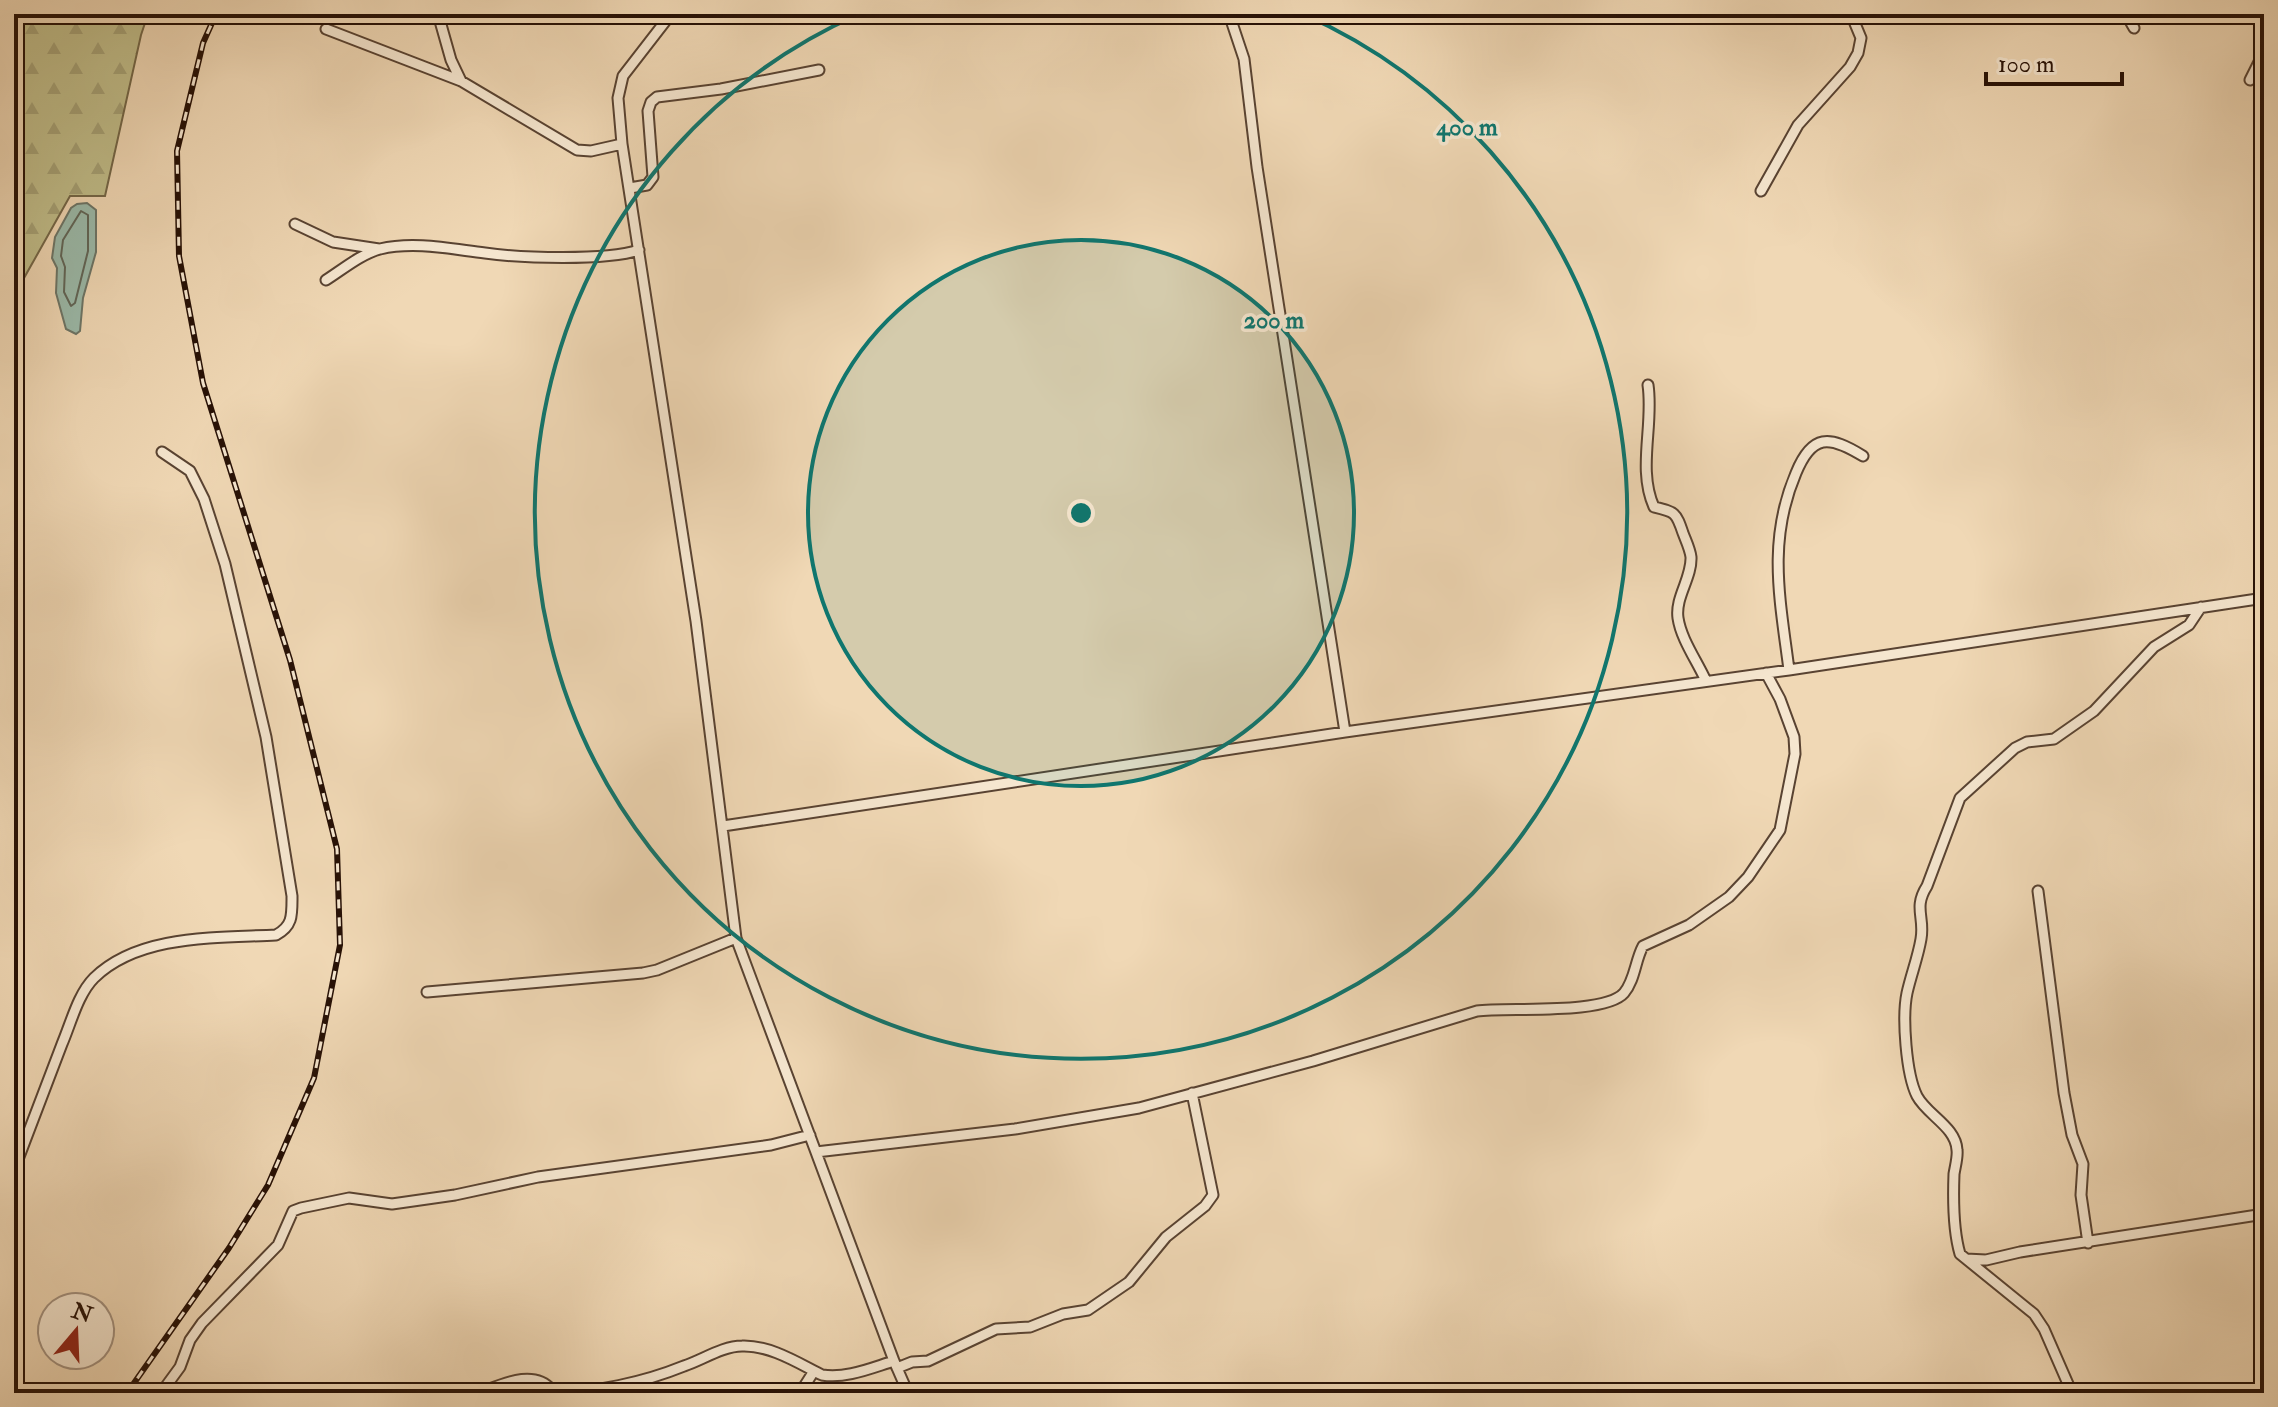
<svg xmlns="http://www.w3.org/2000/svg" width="2278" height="1407" viewBox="0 0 2278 1407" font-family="'IM FELL Double Pica',serif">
	<defs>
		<pattern id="forest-firs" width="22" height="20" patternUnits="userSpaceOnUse" patternTransform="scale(2)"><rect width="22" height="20" fill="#c0bd8a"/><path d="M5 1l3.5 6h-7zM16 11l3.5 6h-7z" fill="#a5a176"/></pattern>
	</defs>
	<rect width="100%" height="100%" fill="#f0d8b5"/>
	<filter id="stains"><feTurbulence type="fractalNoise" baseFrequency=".0025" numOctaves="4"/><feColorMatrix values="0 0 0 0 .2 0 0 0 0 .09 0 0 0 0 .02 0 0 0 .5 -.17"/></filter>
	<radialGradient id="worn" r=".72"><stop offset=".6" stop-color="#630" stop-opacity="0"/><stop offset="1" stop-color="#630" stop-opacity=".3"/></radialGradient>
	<!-- forest -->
	<path fill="url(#forest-firs)" stroke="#746748" stroke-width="2" d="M 14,14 L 148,14 L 141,35 L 105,196 L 70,196 L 14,296 Z"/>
	<!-- water -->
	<path fill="#9bbaaa" stroke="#6d7668" stroke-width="2" d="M 87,203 L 96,210 L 96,252 L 83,298 L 80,331 L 76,334 L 66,329 L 56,293 L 57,268 L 52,258 L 55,237 L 71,208 L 77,204 Z"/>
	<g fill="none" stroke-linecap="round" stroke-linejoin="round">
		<!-- shore -->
		<path stroke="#616658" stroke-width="2" d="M 81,211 L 88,215 L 88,251 L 75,303 L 71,306 L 64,292 L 65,267 L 61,256 L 63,240 Z"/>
		<defs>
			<path id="minor" d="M 438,14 L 451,60 L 461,81
				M 671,14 L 623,76 L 618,98 L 622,144 L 696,621 L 736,938 L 894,1361 L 908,1393
				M 1229,14 L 1244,59 L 1257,167 L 1345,732
				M 2126,14 L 2134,28
				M 326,29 L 461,81 L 577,150 L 591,151 L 622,144
				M 2250,80 L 2264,52
				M 630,188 L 647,185 L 653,177 L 648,111 L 651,102 L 657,97 L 721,89 L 819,70
				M 1761,191 L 1798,125 L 1850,67 L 1858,53 L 1861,38 L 1851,14
				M 295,224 L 333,242 L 379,249
				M 326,280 C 342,270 361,254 380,249 C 414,241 451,249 485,253 C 521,258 605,261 639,250
				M 1648,385 C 1654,425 1637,469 1654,507 C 1675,512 1676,512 1683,533 C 1686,541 1690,549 1691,557 C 1692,578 1675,597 1678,618 C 1681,639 1697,661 1706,681
				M 1789,670 C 1780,599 1767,541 1796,473 C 1812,434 1829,435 1863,456
				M 723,826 L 1345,732 L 1789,670 L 2264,598
				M 2038,891 L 2064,1093 L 2072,1135 L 2083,1164 L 2081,1195 L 2088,1243
				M 427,992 L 643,973 L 657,970 L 736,938
				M 816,1152 L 1015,1129 L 1139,1108 L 1313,1061 L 1477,1011 C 1507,1007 1605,1015 1624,993 C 1635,980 1635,961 1643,946 L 1689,925 L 1729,897 L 1748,877 L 1780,830 L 1795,754 L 1794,737 L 1780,699 L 1766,673
				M 14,1170 C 30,1128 46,1086 62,1044 C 71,1023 78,994 94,978 C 139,934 217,938 276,935 C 293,926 292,915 292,896 L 266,737 L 225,564 L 204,499 L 190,471 L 162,452
				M 1966,1259 L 1986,1260 L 2020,1252 L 2264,1214
				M 897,1368 L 912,1362 L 928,1361 L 996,1329 L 1030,1327 L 1063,1314 L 1088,1310 L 1129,1282 L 1166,1237 L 1205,1206 L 1213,1195 L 1192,1093
				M 161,1393 L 180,1367 L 190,1340 L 202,1323 L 278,1245 L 293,1211 L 301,1208 L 349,1198 L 392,1204 L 455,1195 L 538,1177 L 771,1145 L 810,1135
				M 479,1393 C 501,1385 533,1368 552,1390 C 592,1395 647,1381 684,1366 C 702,1360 723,1346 742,1346 C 770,1345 798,1363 822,1375 C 846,1379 871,1368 894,1361
				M 800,1393 L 814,1371
				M 2072,1393 L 2044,1329 L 2034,1314 L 1960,1254 C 1953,1230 1953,1200 1954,1174 C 1955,1167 1958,1157 1957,1150 C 1956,1127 1927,1115 1917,1096 C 1906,1074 1902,1017 1907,993 C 1911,975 1918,957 1921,939 C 1925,917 1913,908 1927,886 L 1960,798 L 2015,748 L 2027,742 L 2054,739 L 2094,711 L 2154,647 L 2189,625 L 2201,607"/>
		</defs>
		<!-- minor casing -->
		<use href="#minor" stroke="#594332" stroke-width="13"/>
		<!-- minor -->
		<use href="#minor" stroke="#f5e6cf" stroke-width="9"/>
		<defs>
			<path id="rail" d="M 127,1393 L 229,1248 L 268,1185 L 314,1078 L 340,945 L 337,849 L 290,660 L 203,383 L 179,256 L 177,151 L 203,43 L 216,14"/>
		</defs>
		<!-- rail casing -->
		<use href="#rail" stroke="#271106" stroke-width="6"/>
		<!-- rail -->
		<use href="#rail" stroke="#f5e6cf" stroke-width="3" stroke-dasharray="9" stroke-linecap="butt"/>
	</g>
	<!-- distance rings -->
	<circle cx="1081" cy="513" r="273" fill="#0f766e" fill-opacity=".12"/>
	<g fill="none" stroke="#0f766e" stroke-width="4">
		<circle cx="1081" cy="513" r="273"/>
		<path d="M1303 14A546 546 0 1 1 859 14"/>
	</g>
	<circle cx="1081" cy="513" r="12" fill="#0f766e" stroke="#f5e6cf" stroke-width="4"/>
	<g font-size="24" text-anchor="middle" font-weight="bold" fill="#0f766e" stroke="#f5e6cf" stroke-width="7" stroke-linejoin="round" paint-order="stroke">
		<text x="1467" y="135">400 m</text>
		<text x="1274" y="328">200 m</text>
	</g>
	<!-- margin -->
	<rect width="2278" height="1407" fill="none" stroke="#f0d8b5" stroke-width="48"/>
	<rect x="16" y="16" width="2246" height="1375" fill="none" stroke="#271106" stroke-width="4"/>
	<rect x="24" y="24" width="2230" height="1359" fill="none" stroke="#271106" stroke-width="2"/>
	<!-- north arrow -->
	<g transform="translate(76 1331) rotate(19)"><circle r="38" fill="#f5e6cf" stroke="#a3917f" stroke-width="2"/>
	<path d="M0-6L14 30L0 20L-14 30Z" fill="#8f2418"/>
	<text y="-12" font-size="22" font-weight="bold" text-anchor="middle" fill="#271106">N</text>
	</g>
	<!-- scale -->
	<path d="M1986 72v12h136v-12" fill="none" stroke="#271106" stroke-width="4"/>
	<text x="1998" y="72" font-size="24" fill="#271106" stroke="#f5e6cf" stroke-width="6" paint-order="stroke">100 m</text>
	<rect width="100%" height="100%" filter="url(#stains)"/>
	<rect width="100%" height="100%" fill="url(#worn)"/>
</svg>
